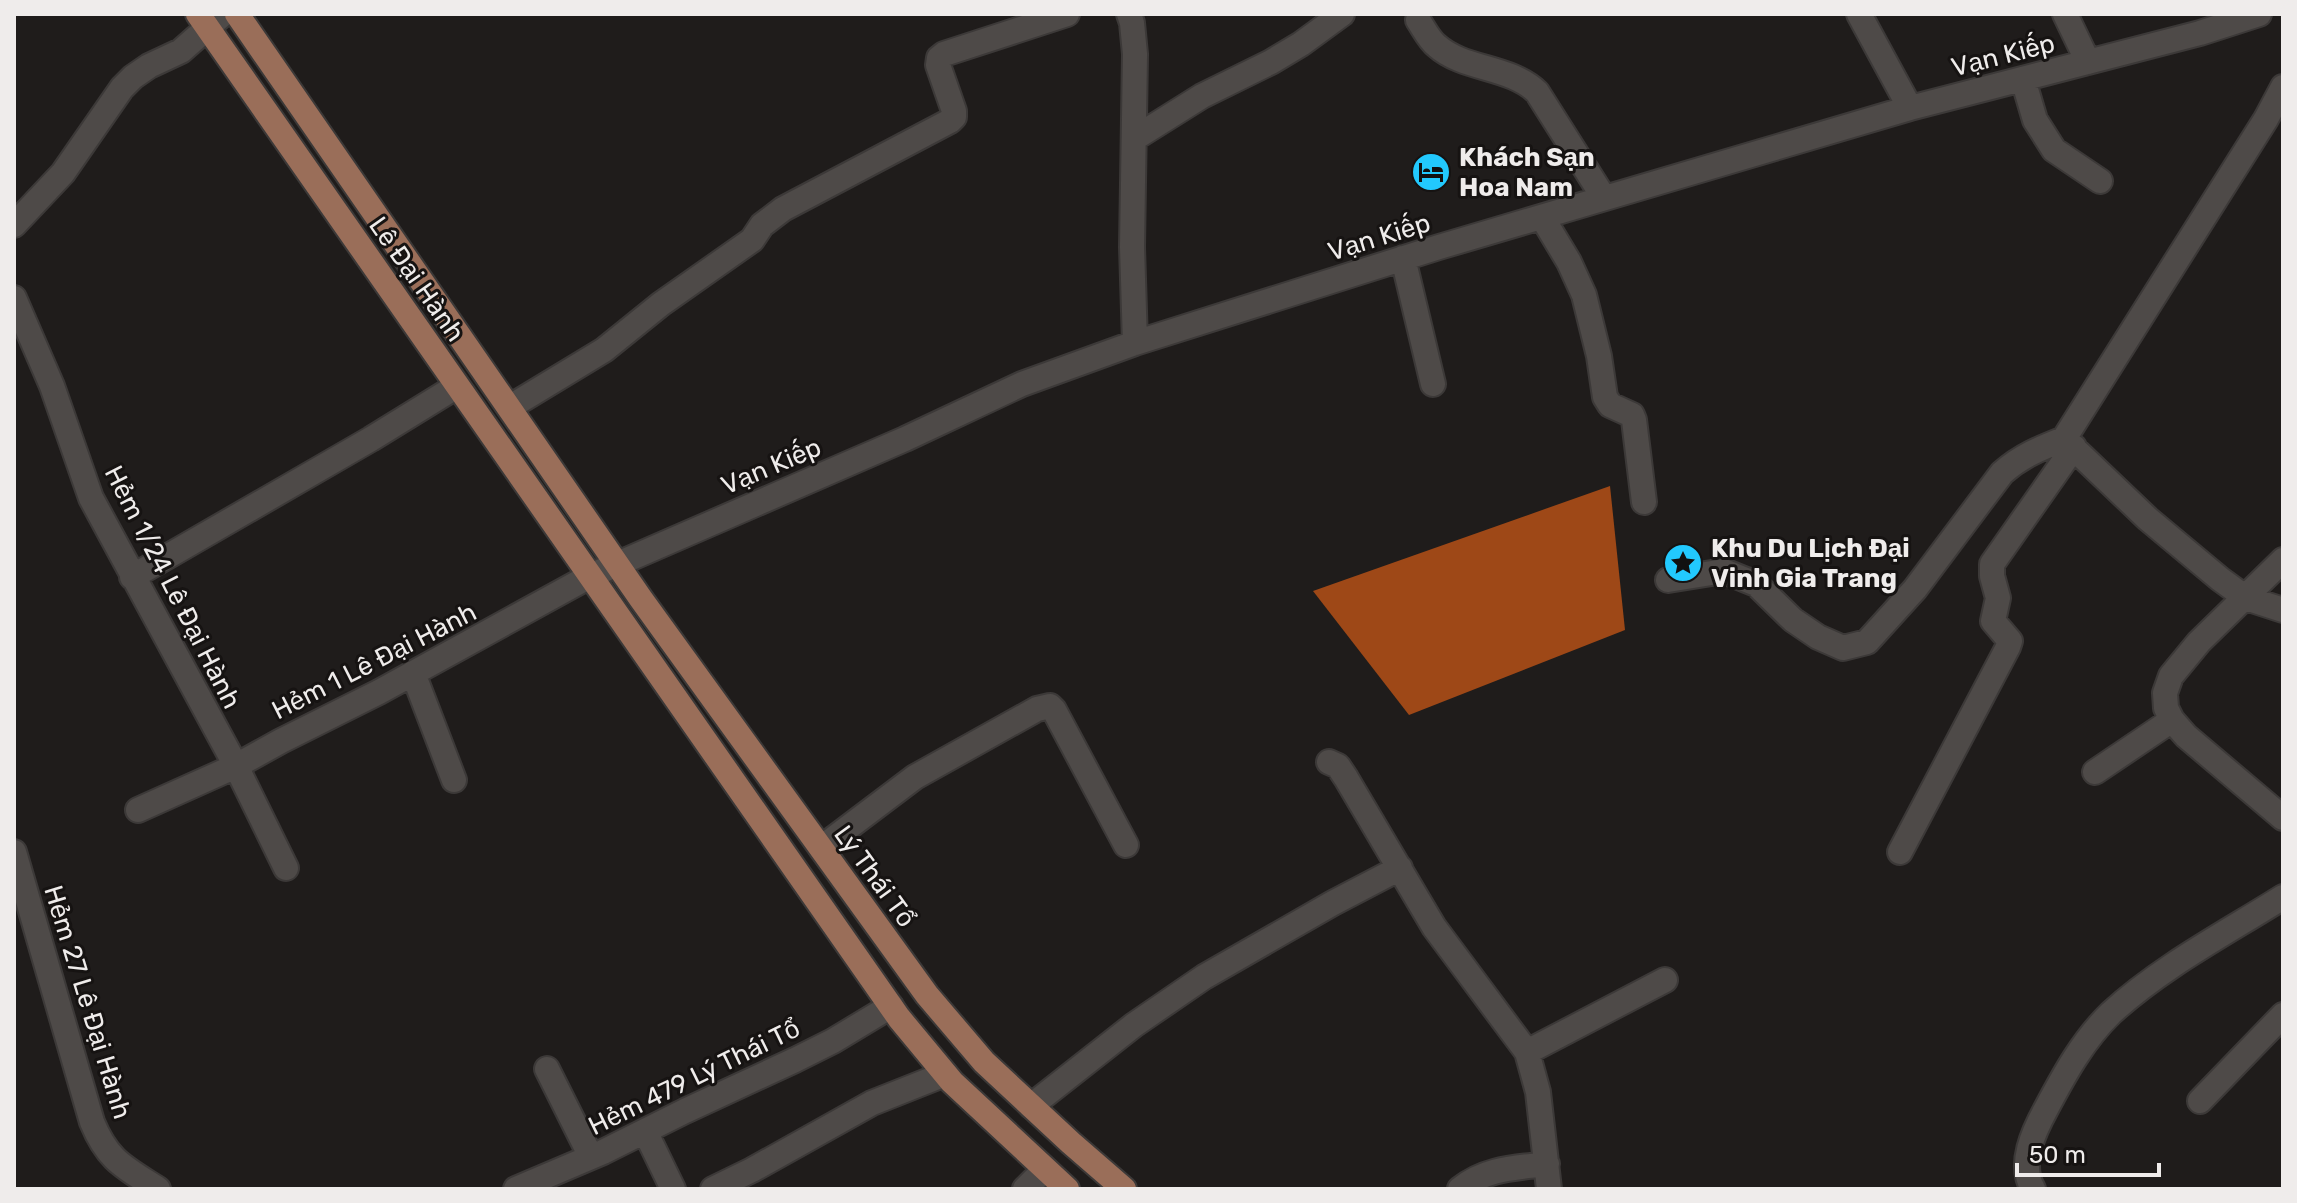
<svg xmlns="http://www.w3.org/2000/svg" width="2297" height="1203" viewBox="0 0 2297 1203" font-family="Rubik,sans-serif">
	<rect width="100%" height="100%" fill="#1f1c1b"/>
	<!-- water -->
	<path fill="#9e4817" d="M 1610,486 L 1625,630 L 1409,715 L 1313,591 Z"/>
	<g fill="none" stroke-linecap="round" stroke-linejoin="round">
		<defs>
			<path id="minor" d="M 1129,14 L 1132,23 L 1135,54 L 1132,247 L 1135,343
				M 1859,14 L 1910,108
				M 2065,14 L 2088,62
				M 1418,20 C 1424,29 1429,40 1437,46 C 1464,70 1510,66 1537,92 L 1604,198
				M 2023,79 L 2035,120 L 2054,150 L 2100,181
				M 1135,138 L 1202,96 L 1271,62 L 1301,44 L 1342,14
				M 1542,217 L 1569,262 L 1584,295 L 1599,356 L 1605,397 L 1610,405 L 1632,415 L 1634,420 L 1644,502
				M 14,225 L 63,173 L 122,88 L 133,77 L 149,66 L 181,51 L 223,14
				M 1403,258 L 1433,384
				M 14,298 L 52,386 L 91,498 L 236,766 L 286,868
				M 510,407 L 604,350 L 661,304 L 752,240 L 762,225 L 783,209 L 950,121 L 954,117 L 954,111 L 938,65 L 939,58 L 944,54 L 1067,14
				M 2064,439 L 2266,119 L 2283,87
				M 2283,560 L 2199,642 L 2171,676 L 2165,693 L 2166,708 L 2172,720 L 2186,736 L 2283,818
				M 132,577 L 371,439 L 457,386
				M 1668,580 L 1724,571 L 1756,584 L 1793,620 L 1818,637 L 1843,648 L 1867,642 L 1915,589 L 2002,473 C 2021,456 2041,448 2064,439 L 2148,519 L 2220,579 L 2246,598 L 2283,610
				M 413,673 L 454,780
				M 1329,762 L 1338,766 L 1346,778 L 1434,927 L 1527,1052 L 1538,1092 L 1549,1189
				M 2095,772 L 2172,720
				M 138,810 L 236,766 L 281,741 L 379,692 L 590,576 L 905,439 L 1022,384 L 1135,343 L 1439,247 L 1910,108 L 2200,33 L 2259,14
				M 821,848 L 915,777 L 1037,709 L 1050,706 L 1054,710 L 1126,845
				M 14,852 L 92,1122 C 108,1161 124,1167 158,1189
				M 1900,852 L 2008,647 L 2010,641 L 1993,621 L 1998,598 L 1992,576 L 1992,564 L 2074,447
				M 1527,1052 L 1665,980
				M 547,1069 L 591,1157
				M 2200,1101 L 2283,1015
				M 1031,1106 L 1134,1025 L 1204,977 L 1333,903 L 1400,868
				M 645,1131 L 673,1189
				M 516,1189 L 603,1152 L 685,1111 L 795,1060 L 833,1041 L 891,1006
				M 713,1189 L 752,1170 L 872,1103 L 945,1074
				M 1025,1189 L 1044,1170
				M 1460,1189 C 1486,1168 1515,1168 1547,1164
				M 2033,1189 C 2018,1164 2034,1131 2046,1109 C 2064,1075 2083,1040 2111,1013 C 2161,967 2226,933 2283,897"/>
			<path id="major" d="M 198,14 L 899,1018 L 952,1082 L 1067,1189
				M 237,14 L 641,599 L 927,995 L 984,1062 L 1071,1143 L 1124,1189"/>
		</defs>
		<!-- minor casing -->
		<use href="#minor" stroke="#3c3938" stroke-width="28"/>
		<!-- major casing -->
		<use href="#major" stroke="#3c3938" stroke-width="28"/>
		<!-- minor -->
		<use href="#minor" stroke="#4e4a48" stroke-width="24"/>
		<!-- major -->
		<use href="#major" stroke="#9a6e59" stroke-width="24"/>
	</g>
	<!-- icons -->
	<defs>
		<symbol id="hotel-disc" viewBox="-11 -11 22 22"><circle r="9.5" fill="#22c9fe" stroke="#161312"/><path d="M-6-4.5h1.5V1H6V5H4.5V3h-9V5H-6ZM-4 0a1.8 1.8 0 1 1 3.6 0ZM.5 0V-2.5h3Q6-2.5 6 0Z" fill="#111"/></symbol>
		<symbol id="sight-disc" viewBox="-11 -11 22 22"><circle r="9.5" fill="#22c9fe" stroke="#161312"/><path d="M0-6L1.8-2.2L6-1.7L2.9 1.2L3.7 5.4L0 3.3L-3.7 5.4L-2.9 1.2L-6-1.7L-1.8-2.2Z" fill="#111"/></symbol>
	</defs>
	<g fill-rule="evenodd">
		<use href="#hotel-disc" x="1409" y="150" width="44" height="44"/>
		<use href="#sight-disc" x="1661" y="541" width="44" height="44"/>
	</g>
	<g text-anchor="middle" stroke-width="6" stroke-linejoin="round" paint-order="stroke">
		<!-- street labels -->
		<g font-size="26" fill="#efeceb" stroke="#161312">
			<text transform="translate(2003 55) rotate(-14)" y="9">Vạn Kiếp</text>
			<text transform="translate(1379 237) rotate(-17)" y="9">Vạn Kiếp</text>
			<text transform="translate(417 279) rotate(55)" y="9">Lê Đại Hành</text>
			<text transform="translate(771 466) rotate(-23)" y="9">Vạn Kiếp</text>
			<text transform="translate(173 587) rotate(63)" y="9">Hẻm 1/24 Lê Đại Hành</text>
			<text transform="translate(374 661) rotate(-27)" y="9">Hẻm 1 Lê Đại Hành</text>
			<text transform="translate(875 876) rotate(54)" y="9">Lý Thái Tổ</text>
			<text transform="translate(88 1002) rotate(73)" y="9">Hẻm 27 Lê Đại Hành</text>
			<text transform="translate(694 1077) rotate(-26)" y="9">Hẻm 479 Lý Thái Tổ</text>
		</g>
		<!-- poi labels -->
		<g font-size="26" font-weight="bold" fill="#efeceb" stroke="#161312" text-anchor="start">
			<text x="1459" y="166">Khách Sạn<tspan x="1459" dy="30">Hoa Nam</tspan></text>
			<text x="1711" y="557">Khu Du Lịch Đại<tspan x="1711" dy="30">Vinh Gia Trang</tspan></text>
		</g>
	</g>
	<!-- border -->
	<rect width="2297" height="1203" fill="none" stroke="#efeceb" stroke-width="32"/>
	<!-- scale -->
	<path d="M2017 1163v12h142v-12" fill="none" stroke="#efeceb" stroke-width="4"/>
	<text x="2029" y="1163" font-size="24" fill="#efeceb" stroke="#161312" stroke-width="6" paint-order="stroke">50 m</text>
</svg>
